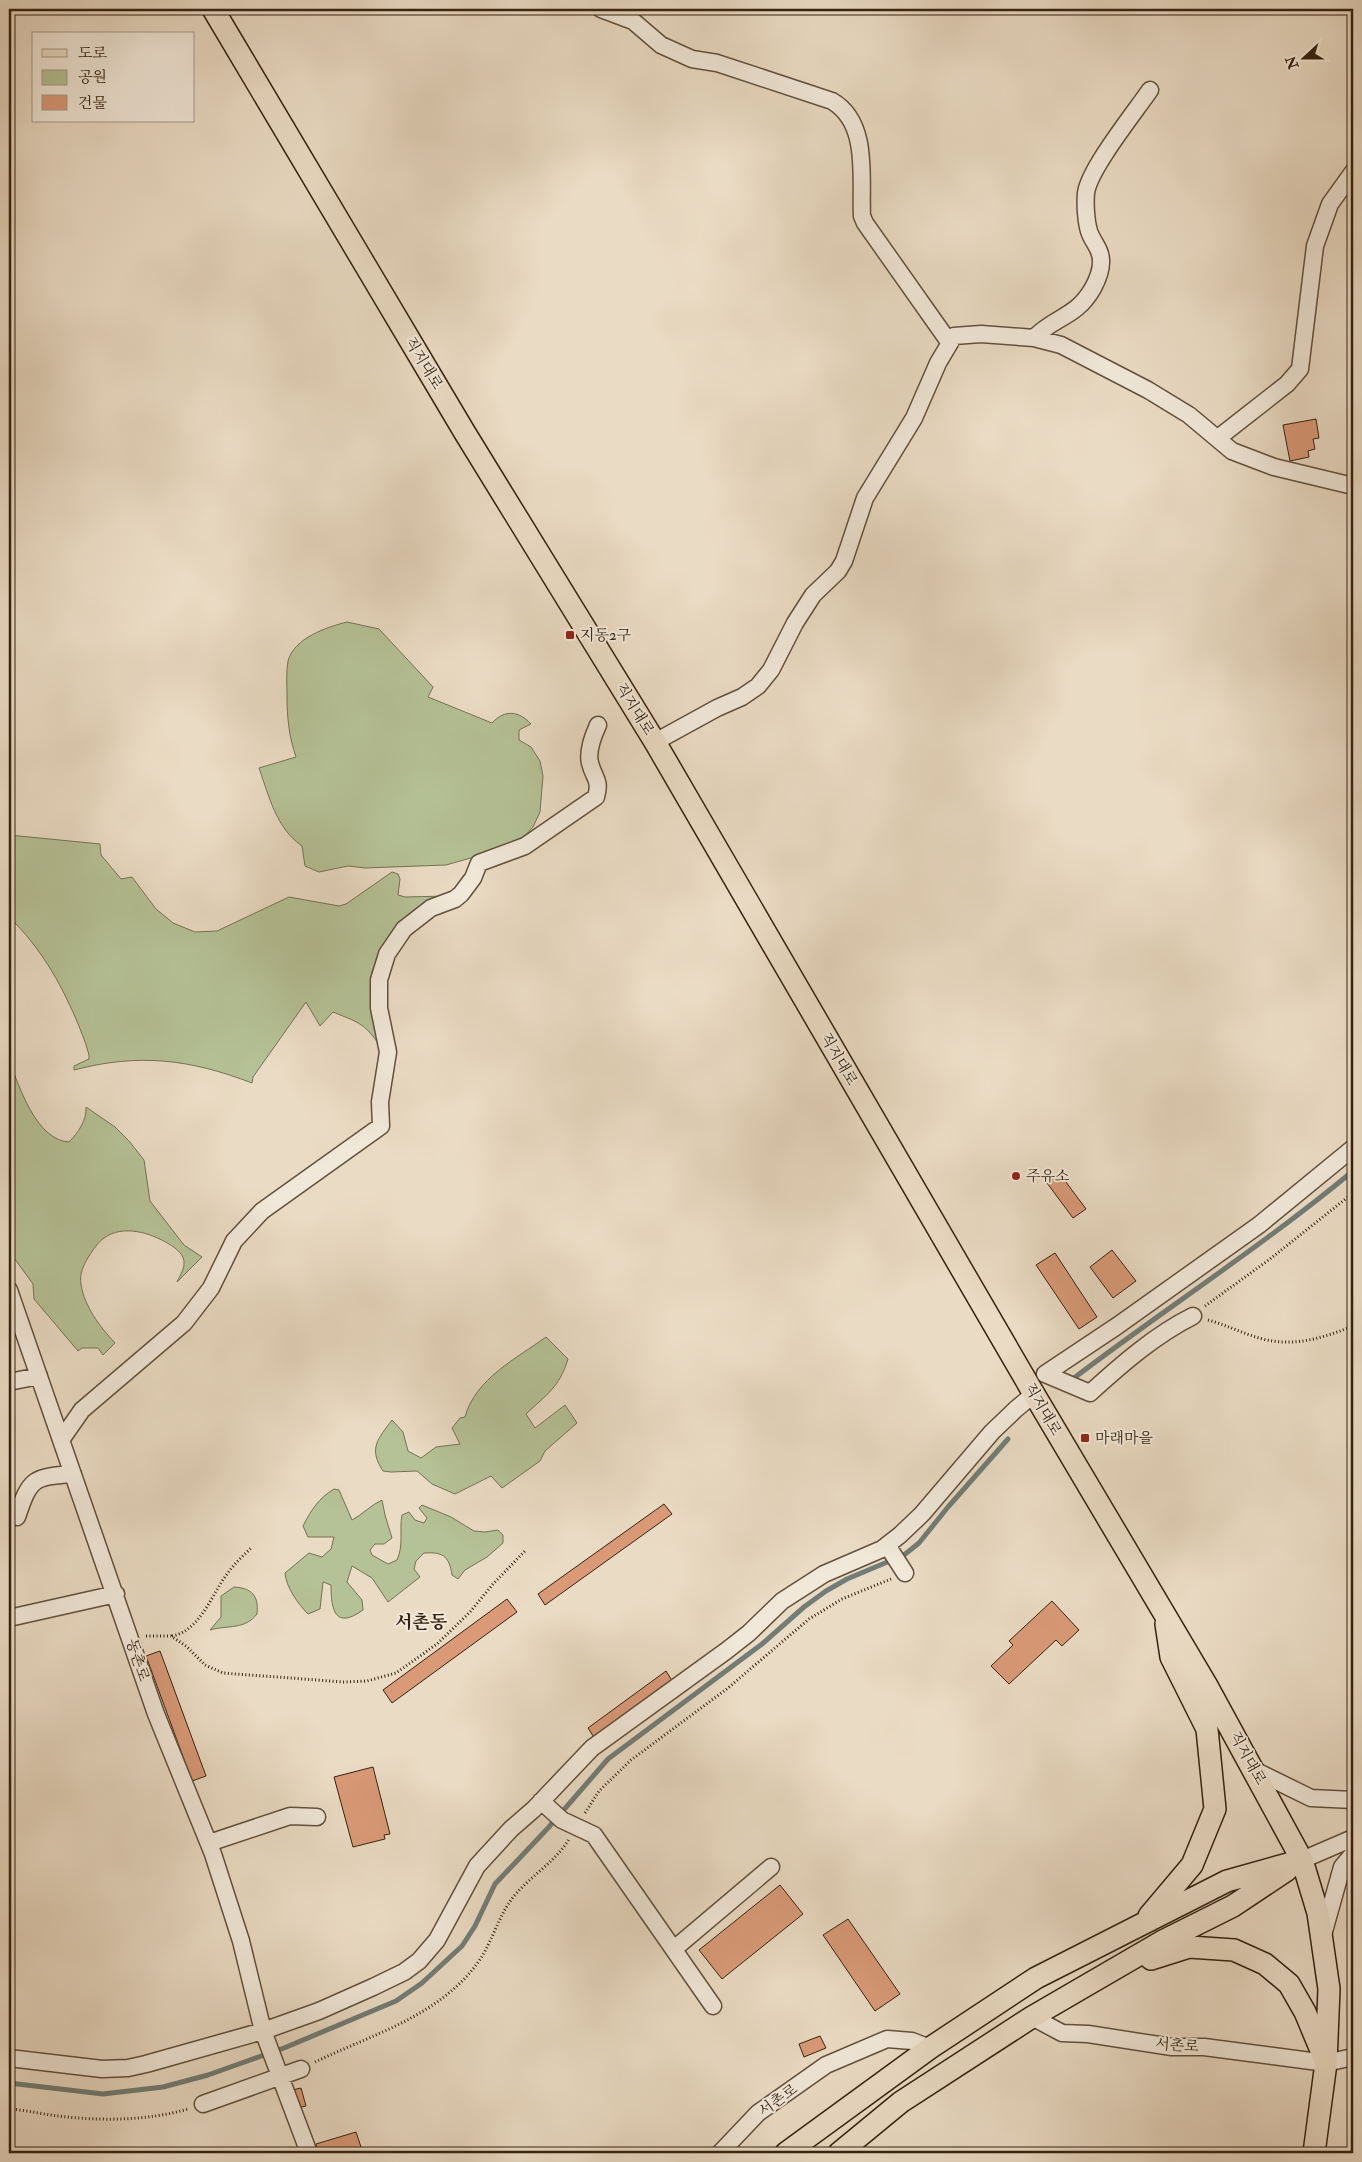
<svg xmlns="http://www.w3.org/2000/svg" width="1362" height="2162" viewBox="0 0 1362 2162" font-family="'IM FELL Double Pica','Noto Serif KR',serif">
	<rect width="100%" height="100%" fill="#eadbc4"/>
	<filter id="stains"><feTurbulence type="fractalNoise" baseFrequency=".004" numOctaves="4"/><feColorMatrix values="0 0 0 0 .2 0 0 0 0 .09 0 0 0 0 .02 0 0 0 .5 -.17"/></filter>
	<radialGradient id="worn" r=".72"><stop offset=".6" stop-color="#630" stop-opacity="0"/><stop offset="1" stop-color="#630" stop-opacity=".3"/></radialGradient>
	<!-- green -->
	<path fill="#b5c196" stroke="#757253" d="M 347,622 L 379,629 L 433,687 L 428,697 L 492,723 C 505,709 519,711 531,724 L 519,730 L 519,740 L 531,747 L 540,761 L 543,776 L 540,812 L 533,827 L 522,839 L 506,848 L 446,865 L 365,868 L 348,866 L 319,872 L 305,866 L 302,846 C 276,828 269,796 259,768 L 296,757 C 289,737 287,717 287,696 C 287,685 286,672 288,661 C 294,638 327,627 347,622 Z
		M 9,835 L 100,844 L 101,855 L 121,879 L 132,877 L 156,909 L 173,923 L 195,932 L 217,931 L 289,897 L 339,906 L 346,904 L 392,872 L 398,874 L 400,879 L 398,895 L 405,897 L 447,896 L 378,957 L 372,972 L 380,1046 C 364,1022 357,1022 333,1012 L 320,1026 L 306,1002 L 253,1077 L 252,1083 C 189,1059 139,1053 74,1070 L 74,1066 L 89,1059 L 89,1055 C 86,1043 81,1031 76,1019 C 59,980 40,947 9,917 Z
		M 9,1060 C 19,1086 36,1140 69,1142 C 78,1133 87,1120 86,1107 L 115,1127 L 129,1141 L 144,1160 L 150,1201 L 184,1245 L 202,1257 L 177,1282 C 179,1277 184,1270 184,1264 C 185,1255 176,1248 169,1244 C 151,1233 123,1224 104,1238 C 98,1242 93,1250 89,1256 C 84,1264 79,1274 81,1284 C 84,1306 100,1327 115,1343 L 103,1355 L 98,1348 L 82,1348 L 78,1351 L 34,1299 L 33,1284 L 9,1251 Z
		M 546,1337 L 568,1359 C 559,1388 547,1394 526,1414 L 535,1428 L 565,1405 L 577,1423 L 545,1451 L 540,1461 L 502,1488 L 491,1476 L 455,1494 L 432,1484 L 417,1471 L 391,1472 L 383,1471 C 368,1448 378,1439 392,1420 L 403,1432 L 408,1451 L 421,1458 L 436,1447 L 460,1444 L 452,1428 L 460,1418 L 465,1417 C 475,1379 517,1358 546,1337 Z
		M 334,1489 L 339,1490 L 352,1520 C 363,1514 371,1505 382,1500 L 385,1515 L 392,1538 L 384,1544 L 375,1544 L 370,1550 L 372,1555 L 388,1564 L 397,1560 C 404,1545 399,1530 402,1515 L 409,1512 L 415,1520 L 424,1523 L 427,1518 L 419,1508 L 422,1505 L 451,1517 L 474,1531 L 485,1532 L 498,1530 L 503,1535 L 503,1543 L 487,1557 L 465,1570 L 458,1579 L 452,1575 C 449,1555 442,1552 424,1553 L 416,1561 L 414,1569 L 420,1577 L 388,1602 L 372,1578 L 352,1566 L 347,1582 L 362,1600 L 363,1610 C 335,1630 331,1610 331,1585 L 323,1582 L 320,1609 L 308,1614 C 298,1604 286,1587 285,1573 L 309,1553 L 322,1557 L 331,1549 L 334,1537 L 308,1537 L 303,1526 C 311,1510 319,1498 334,1489 Z
		M 234,1587 C 252,1588 259,1596 257,1614 C 245,1630 227,1625 210,1630 L 221,1617 L 221,1596 Z"/>
	<g fill="none" stroke-linecap="round" stroke-linejoin="round">
		<!-- stream -->
		<path stroke="#717d76" stroke-width="5" d="M 1074,1378 C 1166,1308 1264,1245 1353,1171
			M 9,2083 L 103,2094 L 163,2087 L 208,2075 L 284,2048 L 396,2001 L 422,1983 L 462,1946 L 475,1926 L 495,1884 L 548,1828 L 608,1759 L 762,1644 L 804,1607 L 826,1591 L 847,1579 L 904,1555 L 919,1543 L 948,1507 L 1008,1439"/>
	</g>
	<!-- building -->
	<path fill="#da9a78" stroke="#352310" d="M 1316,419 L 1319,438 L 1313,439 L 1315,449 L 1308,451 L 1309,457 L 1290,461 L 1283,425 Z
		M 1060,1174 L 1086,1209 L 1073,1218 L 1047,1183 Z
		M 1112,1250 L 1136,1281 L 1113,1298 L 1090,1267 Z
		M 1055,1253 L 1097,1317 L 1079,1329 L 1036,1265 Z
		M 664,1504 L 672,1514 L 545,1605 L 538,1594 Z
		M 507,1599 L 517,1612 L 392,1703 L 383,1690 Z
		M 1052,1601 L 1079,1630 L 1062,1646 L 1056,1640 L 1009,1684 L 991,1666 L 1013,1645 L 1009,1641 Z
		M 160,1651 L 206,1776 L 192,1781 L 146,1656 Z
		M 666,1671 L 673,1682 L 595,1739 L 588,1728 Z
		M 373,1767 L 390,1834 L 384,1835 L 385,1839 L 353,1847 L 334,1777 Z
		M 780,1885 L 803,1914 L 722,1979 L 699,1950 Z
		M 848,1919 L 900,1994 L 875,2011 L 823,1935 Z
		M 820,2036 L 826,2048 L 804,2057 L 799,2044 Z
		M 301,2088 L 306,2106 L 297,2108 L 292,2090 Z
		M 356,2132 L 363,2153 L 318,2153 L 316,2144 Z"/>
	<g fill="none" stroke-linecap="round" stroke-linejoin="round">
		<defs>
			<path id="minor" d="M 601,9 L 633,21 L 661,45 L 692,59 L 717,63 L 832,101 C 870,123 860,179 862,216 L 865,223 L 949,342
				M 1034,338 C 1055,316 1076,318 1093,288 C 1099,277 1104,263 1099,251 C 1096,244 1091,238 1089,231 C 1086,221 1085,204 1086,193 C 1089,169 1135,112 1150,90
				M 1218,438 L 1287,384 L 1300,369 L 1315,246 L 1330,204 L 1353,172
				M 655,742 L 717,708 L 742,697 L 758,686 L 771,670 L 795,623 L 813,595 L 838,571 L 844,561 L 865,498 L 914,418 L 938,363 L 954,336 L 981,334 L 1034,338 L 1061,345 L 1148,390 L 1189,415 L 1232,451 L 1274,467 L 1353,486
				M 9,1290 L 156,1714 L 213,1854 L 241,1941 L 263,2031 L 309,2153
				M 1045,1374 L 1117,1326 L 1259,1225 L 1353,1148
				M 1045,1374 L 1090,1393 C 1122,1364 1155,1335 1193,1316
				M 9,1382 L 39,1376
				M 61,1440 L 82,1410 L 184,1323 L 211,1288 L 234,1241 L 262,1211 L 381,1126 L 380,1102 L 388,1052 L 379,1008 L 379,980 L 387,954 L 404,929 L 431,908 L 455,899 L 461,894 L 473,878 L 479,863 L 525,846 L 596,797 C 601,779 594,779 590,763 C 587,751 593,736 598,725
				M 17,1517 C 30,1478 33,1477 73,1474
				M 887,1545 L 905,1573
				M 9,1618 L 116,1594
				M 1254,1770 L 1311,1798 L 1353,1800
				M 541,1801 L 562,1820 L 594,1835 L 713,2006
				M 209,1843 L 290,1816 L 317,1817
				M 1302,1860 L 1353,1838
				M 1323,1935 L 1342,1867 L 1353,1854
				M 674,1949 L 771,1867
				M 1032,2017 L 1062,2033 L 1088,2034 L 1172,2047 L 1204,2047 L 1326,2063 L 1353,2057
				M 9,2058 L 102,2069 L 128,2068 L 146,2064 L 263,2031 L 319,2011 L 373,1987 L 404,1972 L 419,1961 L 437,1940 L 477,1866 L 511,1829 L 534,1809 L 592,1748 L 726,1651 L 749,1633 L 782,1601 L 824,1574 L 882,1549 L 900,1535 L 922,1514 L 992,1432 L 1016,1409 L 1034,1394
				M 203,2104 L 301,2069
				M 720,2153 L 758,2113 L 826,2065 L 887,2039 L 912,2041 L 930,2048"/>
			<path id="major" d="M 213,9 L 465,433 L 655,742 L 1034,1394 L 1206,1684 L 1302,1860 L 1318,1913 L 1329,1989 L 1326,2063 L 1314,2153
				M 1149,1916 L 1192,1865 L 1215,1809 L 1207,1729 L 1171,1657 L 1166,1624
				M 1151,1959 L 1189,1947 L 1234,1950 L 1265,1964 L 1289,1984 L 1305,2012 L 1325,2060
				M 786,2153 L 930,2048 L 1036,1978 L 1227,1881 L 1302,1860
				M 839,2153 L 901,2102 L 1032,2017 L 1161,1942 L 1233,1906 L 1287,1870"/>
		</defs>
		<!-- minor casing -->
		<use href="#minor" stroke="#62513d" stroke-width="19"/>
		<!-- major casing -->
		<use href="#major" stroke="#352310" stroke-width="24"/>
		<!-- path -->
		<path stroke="#352310" stroke-width="3" stroke-dasharray="1 2.5" stroke-linecap="butt" d="M 1205,1306 L 1270,1259 L 1353,1193
			M 1208,1320 C 1226,1325 1242,1333 1259,1338 C 1293,1348 1323,1338 1353,1326
			M 146,1636 L 171,1636 L 186,1646 L 205,1665 L 223,1673 L 344,1682 L 367,1681 L 396,1673 L 437,1644 L 470,1612 L 493,1584 L 526,1550
			M 172,1636 C 200,1631 212,1594 227,1574 C 234,1564 243,1556 251,1548
			M 585,1813 L 599,1791 L 631,1760 L 728,1688 L 809,1619 L 842,1599 L 891,1579
			M 315,2062 C 373,2034 440,2016 479,1961 C 492,1942 498,1918 511,1900 C 528,1877 556,1862 569,1839
			M 9,2109 C 25,2110 42,2114 58,2116 C 100,2121 147,2121 188,2109"/>
		<!-- minor -->
		<use href="#minor" stroke="#f1e8d9" stroke-width="16"/>
		<!-- major -->
		<use href="#major" stroke="#eadbc4" stroke-width="21"/>
	</g>
	<!-- markers -->
	<g fill="#8f2418" stroke="#f1e8d9" stroke-width="2">
		<rect x="565" y="630" width="10" height="10" rx="2.5"/>
		<circle cx="1016" cy="1176" r="5"/>
		<rect x="1080" y="1433" width="10" height="10" rx="2.5"/>
	</g>
	<g text-anchor="middle" stroke-width="4" stroke-linejoin="round" paint-order="stroke">
		<!-- street labels -->
		<g font-size="15" fill="#352310" stroke="#f1e8d9">
			<text transform="translate(424 363) rotate(59)" y="5">직지대로</text>
			<text transform="translate(635 709) rotate(58)" y="5">직지대로</text>
			<text transform="translate(839 1059) rotate(60)" y="5">직지대로</text>
			<text transform="translate(1043 1409) rotate(60)" y="5">직지대로</text>
			<text transform="translate(138 1660) rotate(72)" y="5">동촌로</text>
			<text transform="translate(1248 1758) rotate(61)" y="5">직지대로</text>
			<text transform="translate(1177 2045) rotate(4)" y="5">서촌로</text>
			<text transform="translate(778 2100) rotate(-36)" y="5">서촌로</text>
		</g>
		<!-- poi labels -->
		<g font-size="15" fill="#352310" stroke="#f1e8d9" text-anchor="start">
			<text x="580" y="640">지동2구</text>
			<text x="1026" y="1181">주유소</text>
			<text x="1095" y="1443">마래마을</text>
		</g>
		<!-- quarter labels -->
		<g font-size="18" font-weight="bold" fill="#352310" stroke="#f1e8d9">
			<text x="421" y="1628">서촌동</text>
		</g>
	</g>
	<!-- margin -->
	<rect width="1362" height="2162" fill="none" stroke="#eadbc4" stroke-width="30"/>
	<rect x="10" y="10" width="1342" height="2142" fill="none" stroke="#352310" stroke-width="2.5"/>
	<rect x="15" y="15" width="1332" height="2132" fill="none" stroke="#352310"/>
	<!-- legend -->
	<rect x="32" y="32" width="162" height="90" fill="#f1e8d9" stroke="#a69989"/>
	<rect x="42" y="49" width="25" height="8" fill="#eadbc4" stroke="#a69989"/>
	<text x="78" y="58" font-size="15" fill="#352310">도로</text>
	<rect x="42" y="70" width="25" height="15" fill="#b5c196" stroke="#a69989"/>
	<text x="78" y="82" font-size="15" fill="#352310">공원</text>
	<rect x="42" y="95" width="25" height="15" fill="#da9a78" stroke="#a69989"/>
	<text x="78" y="108" font-size="15" fill="#352310">건물</text>
	<!-- north arrow -->
	<g transform="translate(1304 58) rotate(249)" stroke="#f1e8d9" stroke-width="4" paint-order="stroke">
	<path d="M0-4L9 19L0 12L-9 19Z" fill="#352310"/>
	<text y="-8" font-size="14" font-weight="bold" text-anchor="middle" fill="#352310">N</text>
	</g>
	<rect width="100%" height="100%" filter="url(#stains)"/>
	<rect width="100%" height="100%" fill="url(#worn)"/>
</svg>
